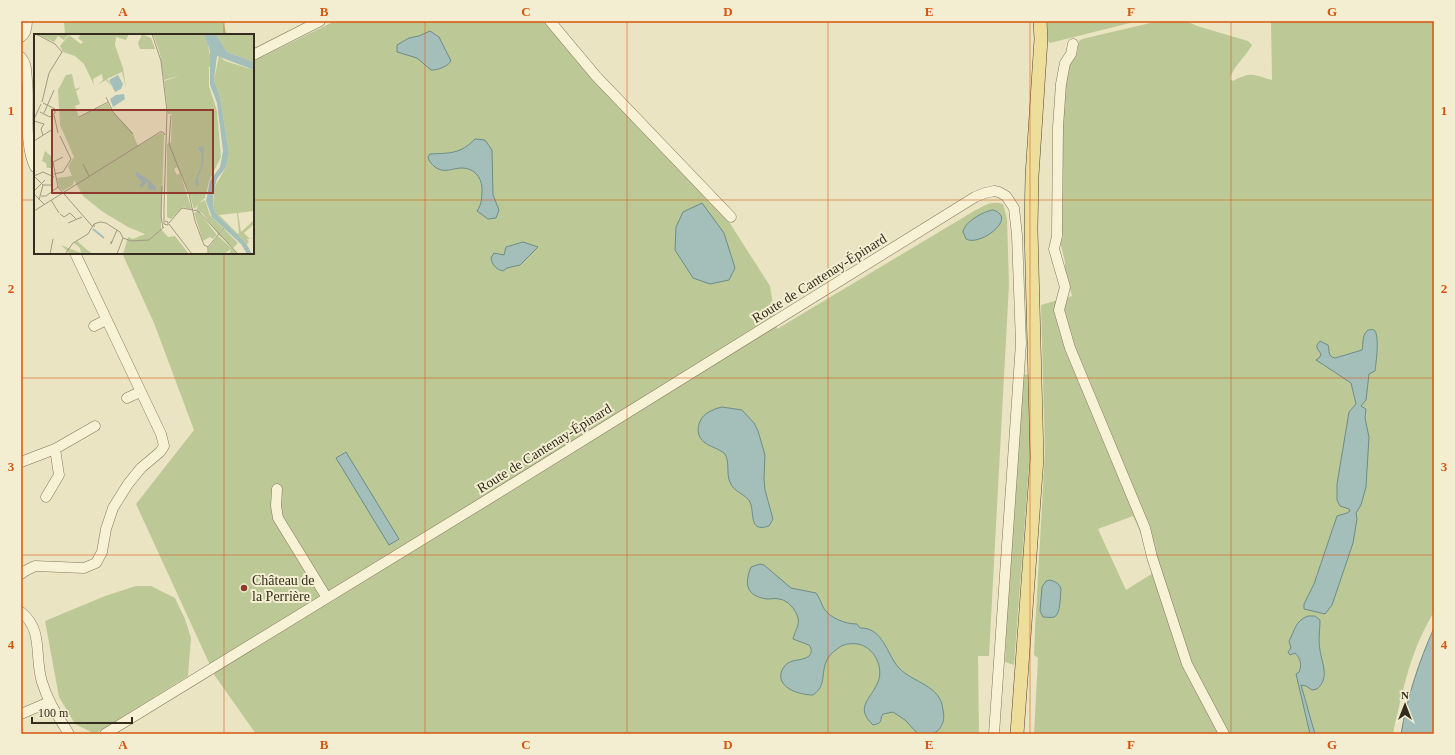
<svg xmlns="http://www.w3.org/2000/svg" width="1455" height="755" viewBox="0 0 1455 755" font-family="'Times New Roman',serif">
	<rect width="100%" height="100%" fill="#ebe4c2"/>
	<!-- green -->
	<path fill="#bcc997" d="M 64,21 L 223,21 L 227,35 L 65,35 Z
		M 335,21 L 546,21 L 574,58 L 717,203 L 770,286 L 777,329 L 974,211 C 984,206 991,200 1003,204 L 1007,218 L 1009,284 L 989,656 L 978,656 L 979,734 L 256,734 L 215,676 L 136,504 L 194,430 L 154,323 L 122,253 L 253,253 L 253,61 Z
		M 1047,21 L 1138,21 L 1050,43 L 1048,41 Z
		M 1159,21 L 1186,21 L 1197,26 L 1248,41 L 1252,45 C 1246,57 1233,66 1230,79 L 1233,81 C 1252,71 1253,75 1272,80 L 1271,21 L 1434,21 L 1434,612 C 1410,651 1403,690 1393,734 L 1227,734 L 1195,672 L 1147,532 L 1141,534 L 1133,516 L 1098,529 L 1126,590 L 1153,573 L 1185,672 L 1219,734 L 1034,734 L 1038,658 L 1034,655 L 1035,629 L 1045,452 L 1041,305 L 1072,296 L 1065,270 L 1065,262 L 1060,241 L 1063,237 L 1060,219 L 1062,91 L 1070,59 L 1077,53 L 1079,41 L 1082,39 Z
		M 1023,374 L 1029,375 L 1030,380 L 1030,453 L 1014,665 L 1005,662 L 1010,546 Z
		M 136,586 L 151,586 L 175,598 L 185,619 L 191,638 L 188,676 L 95,734 L 75,724 L 59,697 L 45,621 L 105,596 Z"/>
	<!-- water -->
	<path fill="#a4beba" stroke="#6c8c88" d="M 430,31 L 439,37 L 451,61 C 447,67 438,70 431,70 L 417,58 L 397,52 L 397,45 L 409,38 L 419,36 Z
		M 475,139 L 485,140 L 492,150 L 493,195 L 499,210 L 496,218 L 488,219 L 477,211 C 482,204 482,196 482,187 C 481,177 474,168 462,168 C 452,168 444,174 435,167 C 431,163 429,162 428,157 L 430,154 C 451,153 460,154 475,139 Z
		M 702,203 L 724,233 L 735,268 L 729,280 L 710,284 L 693,278 L 675,250 L 676,227 L 683,212 Z
		M 993,210 C 1019,218 979,247 966,239 L 963,232 C 964,222 984,211 993,210 Z
		M 523,242 L 538,247 L 520,265 L 507,268 L 503,271 C 497,270 492,265 491,258 L 494,253 L 504,255 L 506,247 Z
		M 1368,330 C 1370,330 1372,329 1374,330 C 1380,334 1376,364 1375,371 L 1369,374 L 1366,400 L 1361,406 L 1366,409 L 1365,418 L 1369,437 L 1366,487 L 1361,505 L 1356,513 L 1357,519 L 1353,543 L 1332,605 L 1325,614 L 1304,609 L 1304,604 L 1314,584 L 1337,516 L 1347,513 L 1350,511 L 1349,509 L 1340,506 L 1337,500 L 1337,484 L 1349,412 L 1356,404 L 1351,383 C 1339,375 1327,367 1316,360 L 1320,357 L 1321,354 L 1317,348 L 1317,345 L 1320,341 L 1328,345 C 1330,351 1327,356 1335,358 L 1362,350 C 1364,343 1361,336 1368,330 Z
		M 722,407 L 742,410 L 754,423 L 758,431 L 765,455 L 764,479 L 765,490 L 773,519 L 769,526 C 748,533 755,513 750,502 C 746,494 733,492 730,482 C 726,474 730,463 725,454 C 718,448 710,447 704,442 C 694,434 698,419 707,413 C 712,410 717,408 722,407 Z
		M 346,452 L 399,539 L 389,545 L 336,458 Z
		M 760,564 L 764,565 L 791,588 L 816,593 C 819,597 821,602 823,607 C 829,618 845,624 857,624 L 860,628 C 883,627 887,655 899,668 C 913,683 941,685 943,710 C 944,714 944,719 943,722 C 938,736 930,734 918,734 L 905,720 L 893,712 L 883,714 C 879,720 884,723 873,725 C 854,707 871,699 878,682 C 884,667 874,647 858,644 C 850,643 843,644 837,649 C 815,664 831,683 813,695 C 801,695 778,689 781,673 C 782,669 785,665 788,663 C 794,659 803,661 809,656 C 812,653 812,649 809,645 L 793,639 C 794,632 800,626 798,618 C 796,610 788,600 779,599 C 775,598 771,599 767,599 C 746,596 744,584 751,567 Z
		M 1050,580 C 1056,582 1059,583 1061,589 C 1060,595 1061,615 1054,617 C 1051,618 1046,617 1043,617 L 1040,611 L 1042,587 L 1046,581 Z
		M 1308,616 L 1315,616 L 1320,620 C 1320,630 1318,640 1320,650 C 1322,664 1330,678 1317,689 L 1312,690 L 1306,686 L 1301,685 L 1315,734 L 1310,734 L 1296,674 L 1299,672 C 1302,665 1301,659 1295,653 L 1290,655 L 1288,652 L 1291,648 L 1289,641 C 1295,630 1295,621 1308,616 Z
		M 1434,628 L 1434,734 L 1401,734 C 1407,698 1419,661 1434,628 Z"/>
	<g fill="none" stroke-linecap="round" stroke-linejoin="round">
		<defs>
			<path id="minor" d="M 550,21 L 596,76 L 731,217
				M 21,37 C 26,34 27,26 27,21
				M 1073,44 L 1071,54 L 1065,63 L 1061,84 L 1058,127 L 1057,236 L 1054,249 L 1065,287 L 1059,310 L 1070,348 L 1145,528 L 1152,557 L 1187,664 L 1224,734
				M 253,55 L 320,21
				M 21,57 C 27,64 26,71 27,80 C 30,107 23,142 35,167
				M 94,326 L 106,320
				M 127,398 L 140,392
				M 21,462 L 55,449 L 95,426
				M 277,489 L 276,506 L 278,518 L 327,598
				M 46,497 L 59,475 L 55,449
				M 21,574 L 25,571 L 35,566 L 84,568 L 96,563 L 102,552 L 106,529 L 113,508 L 128,484 L 141,468 L 160,452 L 164,446 L 161,434 L 75,253
				M 21,612 C 44,630 34,657 42,682 C 48,702 58,716 69,734
				M 21,714 L 49,702
				M 105,734 L 490,498 L 975,197 L 985,193 L 994,191 L 999,192 L 1006,196 L 1014,208 L 1017,235 L 1021,343 L 994,734"/>
			<path id="major" d="M 1017,734 L 1037,458 L 1031,229 L 1032,176 L 1041,39 L 1040,21"/>
		</defs>
		<!-- minor casing -->
		<use href="#minor" stroke="#84765a" stroke-width="11"/>
		<!-- major casing -->
		<use href="#major" stroke="#52442e" stroke-width="14"/>
		<!-- minor -->
		<use href="#minor" stroke="#f7f1d5" stroke-width="10"/>
		<!-- major -->
		<use href="#major" stroke="#edde9c" stroke-width="13"/>
	</g>
	<!-- grid -->
	<path fill="none" stroke="#d6540e" stroke-width="1" stroke-opacity="0.55" d="M 224,21 L 224,35M 425,21 L 425,734M 627,21 L 627,734M 828,21 L 828,734M 1030,21 L 1030,734M 1231,21 L 1231,734M 21,200 L 35,200M 253,200 L 1434,200M 224,253 L 224,734M 21,378 L 1434,378M 21,555 L 1434,555"/>
	<!-- markers -->
	<circle fill="#903a2e" stroke="#f3eed1" stroke-width="1.5" cx="244" cy="588" r="4"/>
	<g text-anchor="middle" stroke-width="4" stroke-linejoin="round" paint-order="stroke">
		<!-- street labels -->
		<g font-size="14" fill="#352c1e" stroke="#f3eed1">
			<text transform="translate(819 278) rotate(-32)" y="5">Route de Cantenay-Épinard</text>
			<text transform="translate(544 448) rotate(-32)" y="5">Route de Cantenay-Épinard</text>
		</g>
		<!-- poi labels -->
		<g font-size="14" fill="#352c1e" stroke="#f3eed1" text-anchor="start">
			<text x="252" y="585">Château de<tspan x="252" dy="16">la Perrière</tspan></text>
		</g>
	</g>
	<!-- overview -->
	<g transform="translate(34 34)">
		<rect width="220" height="220" fill="#ebe4c2"/>
		<path d="M 3,0 L 35,0 L 30,6 L 24,2 L 20,8 ZM 47,0 L 95,0 L 92,6 L 82,3 L 81,11 L 89,34 L 92,54 L 88,38 L 73,45 L 78,53 L 72,46 L 65,50 L 69,46 L 68,40 L 59,45 L 60,51 L 50,30 L 41,22 L 29,18 L 26,12 L 35,1 L 47,10 L 49,8 L 44,4 ZM 108,0 L 117,4 L 121,15 L 106,15 L 104,9 ZM 119,0 L 170,0 L 174,11 L 177,27 L 176,33 L 173,34 L 175,34 L 175,52 L 183,77 L 187,123 L 175,147 L 171,164 L 165,169 L 171,166 L 176,181 L 189,194 L 184,200 L 168,179 L 162,176 L 164,171 L 160,175 L 155,158 L 143,133 L 140,135 L 143,141 L 146,139 L 158,176 L 149,173 L 137,185 L 133,183 L 133,110 L 137,108 L 138,80 L 134,80 L 130,47 L 145,42 L 130,46 L 126,20 ZM 182,0 L 220,0 L 220,28 L 193,18 ZM 185,22 L 191,27 L 220,36 L 220,177 L 204,179 L 207,198 L 220,186 L 220,190 L 210,199 L 216,205 L 220,203 L 217,205 L 213,205 L 215,208 L 213,210 L 183,181 L 179,174 L 180,154 L 192,133 L 195,119 L 186,63 L 180,46 ZM 203,179 L 205,199 L 204,200 L 185,181 ZM 38,40 L 41,55 L 47,53 L 42,57 L 46,70 L 41,72 L 45,83 L 74,69 L 77,76 L 98,98 L 104,112 L 126,99 L 130,100 L 127,195 L 134,203 L 141,202 L 155,220 L 89,220 L 94,203 L 99,205 L 111,200 L 94,193 L 69,178 L 49,162 L 40,146 L 39,151 L 29,157 L 25,153 L 23,144 L 38,142 L 34,132 L 40,123 L 26,91 L 24,56 L 32,41 ZM 11,117 L 18,123 L 19,134 L 13,134 L 12,129 L 8,127 ZM 164,177 L 183,201 L 179,205 L 176,203 L 169,207 L 160,179 ZM 190,195 L 204,209 L 199,214 L 185,201 ZM 184,202 L 201,217 L 203,220 L 195,220 L 197,215 L 190,220 L 174,220 L 175,213 ZM 43,207 L 52,215 L 59,220 L 36,220 L 27,211 L 47,219 L 46,214 L 40,209 Z" fill="#bcc997" fill-rule="evenodd"/>
		<path d="M 170,0 L 182,0 L 193,18 L 220,28 L 220,36 L 183,22 L 180,46 L 186,63 L 195,119 L 192,133 L 183,145 L 179,159 L 179,174 L 183,181 L 212,209 L 218,220 L 213,220 L 207,210 L 178,183 L 172,167 L 176,147 L 186,133 L 189,117 L 183,69 L 176,51 L 176,17 ZM 84,41 L 89,50 L 87,55 L 81,58 L 75,46 ZM 82,61 L 90,60 L 91,65 L 79,73 L 76,65 ZM 170,112 L 169,130 L 164,144 L 165,151 L 162,152 L 164,159 L 163,161 L 160,162 L 164,159 L 161,147 L 167,132 L 168,120 L 164,114 ZM 103,138 L 115,146 L 122,153 L 122,157 L 114,155 L 114,147 L 108,153 L 105,152 L 108,148 L 101,141 Z" fill="#a4beba"/>
		<path fill="none" stroke="#a4beba" stroke-width="2" d="M 59,195 L 70,204"/>
		<path fill="none" stroke="#a29a80" stroke-width="1" d="M 2,0 L 21,10 L 28,18 L 15,39 L 8,68M 118,0 L 127,27 L 133,77 L 130,173 L 130,190 L 134,191 L 134,188 L 131,187M 72,63 L 79,78 L 99,100M 6,78 L 16,83 L 21,79 L 21,75 L 9,69M 10,79 L 20,56M 20,81 L 24,99M 137,81 L 135,110 L 155,160 L 161,187 L 170,211 L 174,213M 45,83 L 74,68M 0,85 L 7,70M 0,87 L 10,90 L 7,95 L 9,101M 0,107 L 19,95M 29,123 L 19,128 L 24,153 L 58,192M 49,130 L 55,142M 20,140 L 29,138 L 37,125 L 26,102M 0,142 L 9,151 L 5,166M 0,142 L 9,138 L 20,143M 9,151 L 18,151 L 17,146M 128,152 L 127,182 L 129,194M 0,157 L 11,146M 0,160 L 10,170M 7,162 L 12,162 L 24,153M 17,166 L 25,179M 0,177 L 126,98 L 129,98 L 131,101M 26,180 L 30,183 L 36,179 L 42,185M 34,189 L 48,183M 135,189 L 148,174 L 164,177 L 204,220M 60,190 L 66,188 L 72,189 L 86,198 L 89,204M 135,190 L 158,220M 89,204 L 97,207 L 115,206 L 130,193M 77,207 L 77,210 L 83,196M 16,220 L 19,205M 31,220 L 39,209 L 54,200 L 60,190 L 60,193M 83,220 L 89,204M 174,220 L 174,213 L 190,194"/>
		<path fill="#903a2e" fill-opacity="0.15" stroke="#903a2e" stroke-width="2" d="M 18,76 L 179,76 L 179,159 L 18,159 Z"/>
		<rect width="220" height="220" fill="none" stroke="#352c1e" stroke-width="2"/>
	</g>
	<!-- border -->
	<rect width="1455" height="755" fill="none" stroke="#f3eed1" stroke-width="44"/>
	<!-- north arrow -->
	<g transform="translate(1405 705)" stroke="#f3eed1" stroke-width="3" paint-order="stroke">
	<path d="M0-3L7 15L0 10L-7 15Z" fill="#352c1e"/>
	<text y="-6" font-size="11" font-weight="bold" text-anchor="middle" fill="#352c1e">N</text>
	</g>
	<!-- scale -->
	<path d="M32 717v6h100v-6" fill="none" stroke="#352c1e" stroke-width="2"/>
	<text x="38" y="717" font-size="12" fill="#352c1e" stroke="#f3eed1" stroke-width="3" paint-order="stroke">100 m</text>
	<rect x="22" y="22" width="1411" height="711" fill="none" stroke="#d6540e" stroke-width="1.5"/>
	<g font-size="13" text-anchor="middle" font-weight="bold" fill="#d6540e">
		<text x="123" y="16">A</text>
		<text x="324" y="16">B</text>
		<text x="526" y="16">C</text>
		<text x="728" y="16">D</text>
		<text x="929" y="16">E</text>
		<text x="1131" y="16">F</text>
		<text x="1332" y="16">G</text>
		<text x="11" y="115">1</text>
		<text x="1444" y="115">1</text>
		<text x="11" y="293">2</text>
		<text x="1444" y="293">2</text>
		<text x="11" y="471">3</text>
		<text x="1444" y="471">3</text>
		<text x="11" y="649">4</text>
		<text x="1444" y="649">4</text>
		<text x="123" y="749">A</text>
		<text x="324" y="749">B</text>
		<text x="526" y="749">C</text>
		<text x="728" y="749">D</text>
		<text x="929" y="749">E</text>
		<text x="1131" y="749">F</text>
		<text x="1332" y="749">G</text>
	</g>
</svg>
